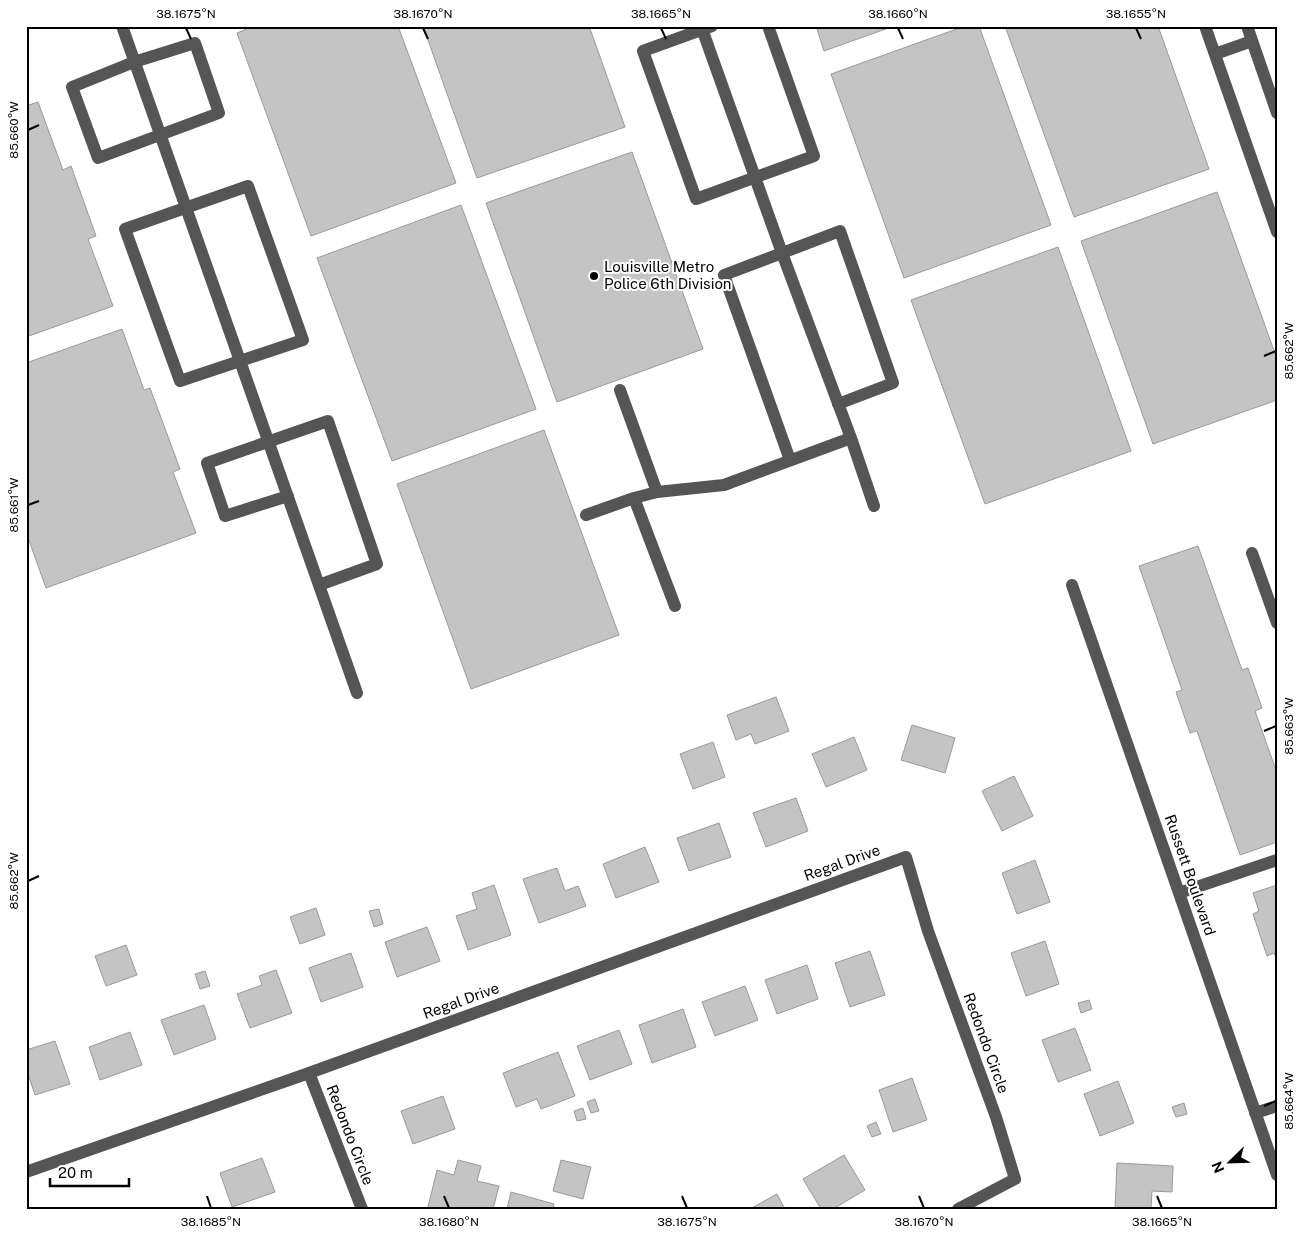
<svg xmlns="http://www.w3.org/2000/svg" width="1303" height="1235" viewBox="0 0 1303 1235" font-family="'Public Sans',sans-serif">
	<rect width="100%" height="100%" fill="#fff"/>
	<!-- building -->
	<path fill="#c4c4c4" stroke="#999" d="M 254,26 L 398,26 L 456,183 L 311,236 L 237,33 Z
		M 423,26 L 589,26 L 625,127 L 477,178 Z
		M 816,26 L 894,26 L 824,51 Z
		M 965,26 L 979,26 L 1051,225 L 904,278 L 831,74 Z
		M 1005,26 L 1158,26 L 1209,169 L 1074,217 Z
		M 38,102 L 63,170 L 71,166 L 96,236 L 88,239 L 113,306 L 26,337 L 26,106 Z
		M 632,152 L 703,349 L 557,402 L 486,203 Z
		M 1217,192 L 1277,359 L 1277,400 L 1153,444 L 1081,241 Z
		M 461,205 L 536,409 L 392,461 L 317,258 Z
		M 1058,247 L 1131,451 L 985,504 L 911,300 Z
		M 122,329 L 144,390 L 150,388 L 180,469 L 173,472 L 196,533 L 46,588 L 26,532 L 26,363 Z
		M 544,430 L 619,635 L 471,689 L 397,484 Z
		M 1198,546 L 1242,670 L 1248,668 L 1262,708 L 1255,711 L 1277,773 L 1277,842 L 1240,855 L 1197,731 L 1190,733 L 1176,692 L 1182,690 L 1139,566 Z
		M 776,697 L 789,731 L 755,744 L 751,734 L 736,740 L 727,715 Z
		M 912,725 L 955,738 L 945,773 L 901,760 Z
		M 854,737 L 867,770 L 826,787 L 812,754 Z
		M 713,742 L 725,777 L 693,789 L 680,754 Z
		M 1014,776 L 1033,816 L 1002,831 L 982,791 Z
		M 796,798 L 808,831 L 766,847 L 753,813 Z
		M 719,823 L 731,857 L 689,871 L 677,838 Z
		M 645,847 L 659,882 L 616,898 L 603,864 Z
		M 1035,860 L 1050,902 L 1017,914 L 1002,873 Z
		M 557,868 L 565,891 L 578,886 L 586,906 L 539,923 L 523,879 Z
		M 494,885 L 511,935 L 468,950 L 456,916 L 477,909 L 472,893 Z
		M 1277,885 L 1277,960 L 1274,953 L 1267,956 L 1253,914 L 1259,911 L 1253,893 Z
		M 316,908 L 325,935 L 300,944 L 290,917 Z
		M 379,909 L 383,924 L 374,927 L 369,911 Z
		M 427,927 L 440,961 L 397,977 L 385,942 Z
		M 1045,941 L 1059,984 L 1026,996 L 1011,953 Z
		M 126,945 L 137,975 L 106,986 L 95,956 Z
		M 870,951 L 885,995 L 850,1007 L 835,963 Z
		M 351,953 L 363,987 L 321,1002 L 309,968 Z
		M 807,965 L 818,999 L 777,1014 L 765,980 Z
		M 276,970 L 292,1013 L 250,1028 L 237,994 L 262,985 L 259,976 Z
		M 205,971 L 210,986 L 200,989 L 195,974 Z
		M 745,986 L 758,1020 L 715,1036 L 702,1002 Z
		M 1089,1000 L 1092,1009 L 1081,1013 L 1078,1003 Z
		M 204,1005 L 216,1039 L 174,1055 L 161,1020 Z
		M 683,1009 L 696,1047 L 652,1063 L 639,1025 Z
		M 1075,1028 L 1091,1070 L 1058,1082 L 1042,1040 Z
		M 619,1030 L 632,1064 L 590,1080 L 577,1046 Z
		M 130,1032 L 142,1065 L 100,1080 L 89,1047 Z
		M 55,1041 L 70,1084 L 35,1095 L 26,1068 L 26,1050 Z
		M 558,1052 L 575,1096 L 541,1109 L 537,1099 L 516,1107 L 503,1073 Z
		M 912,1078 L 927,1120 L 893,1132 L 879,1090 Z
		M 1118,1081 L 1134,1123 L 1100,1136 L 1084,1094 Z
		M 443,1096 L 455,1129 L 413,1144 L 401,1111 Z
		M 595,1099 L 599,1111 L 591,1113 L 587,1102 Z
		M 1184,1103 L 1187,1114 L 1176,1117 L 1172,1107 Z
		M 583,1108 L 586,1119 L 577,1121 L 574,1111 Z
		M 876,1122 L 881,1134 L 872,1137 L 867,1126 Z
		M 844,1155 L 865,1190 L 833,1209 L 821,1209 L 803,1179 Z
		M 262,1158 L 275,1192 L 232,1207 L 220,1173 Z
		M 458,1160 L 481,1166 L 477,1181 L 499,1186 L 493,1209 L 436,1209 L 428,1207 L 437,1170 L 454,1175 Z
		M 561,1160 L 591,1167 L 583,1199 L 553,1191 Z
		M 1117,1163 L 1173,1166 L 1172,1192 L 1152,1191 L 1151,1209 L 1115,1209 Z
		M 511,1192 L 554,1204 L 553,1209 L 507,1209 Z
		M 777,1194 L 785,1209 L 750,1209 Z"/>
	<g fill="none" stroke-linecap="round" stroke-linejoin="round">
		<!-- minor -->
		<path stroke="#555" stroke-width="12" d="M 122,26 L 357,693
			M 701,26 L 782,253 L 851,438 L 874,506
			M 712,26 L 643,51 L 696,199 L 814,156 L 768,26
			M 1205,26 L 1277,232
			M 1247,26 L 1277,113
			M 195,43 L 219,113 L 98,158 L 72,87 L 134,62 Z
			M 1215,54 L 1252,41
			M 248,186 L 303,340 L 180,381 L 125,229 Z
			M 620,390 L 657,492
			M 790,460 L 724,275 L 840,231 L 893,383 L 838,404
			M 288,496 L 225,516 L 207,463 L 328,421 L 377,564 L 319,585
			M 634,498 L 675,606
			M 586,515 L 634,498 L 657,492 L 724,485 L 851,438
			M 1252,553 L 1277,623
			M 1072,585 L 1277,1175
			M 1179,893 L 1277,860
			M 309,1073 L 362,1209
			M 1255,1113 L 1277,1106
			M 26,1172 L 309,1073 L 906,857 L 928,931 L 996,1117 L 1015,1179 L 958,1209"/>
	</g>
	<!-- ticks -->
	<path fill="none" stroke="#000" stroke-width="2" d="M 186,28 L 191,39M 423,28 L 428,39M 661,28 L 666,39M 898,28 L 903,39M 1136,28 L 1141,39M 28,130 L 39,125M 1264,356 L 1276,351M 28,505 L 39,501M 1264,731 L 1276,726M 28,881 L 39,876M 1264,1106 L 1276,1101M 207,1196 L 211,1208M 444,1196 L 449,1208M 682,1196 L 687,1208M 919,1196 L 924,1208M 1157,1196 L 1162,1208"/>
	<!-- markers -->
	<circle fill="#000" stroke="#fff" stroke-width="2" cx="594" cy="276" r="5"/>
	<g text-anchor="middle" stroke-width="4" stroke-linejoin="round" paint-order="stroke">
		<!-- poi labels -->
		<g font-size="15" fill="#000" stroke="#fff" text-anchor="start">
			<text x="604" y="272">Louisville Metro<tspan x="604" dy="17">Police 6th Division</tspan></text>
		</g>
		<!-- street labels -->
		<g font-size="15" fill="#000" stroke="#fff">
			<text transform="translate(842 863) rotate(-20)" y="5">Regal Drive</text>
			<text transform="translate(1190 875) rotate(71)" y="5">Russett Boulevard</text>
			<text transform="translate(461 1001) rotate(-20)" y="5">Regal Drive</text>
			<text transform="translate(986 1043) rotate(70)" y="5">Redondo Circle</text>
			<text transform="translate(350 1135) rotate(69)" y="5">Redondo Circle</text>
		</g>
	</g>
	<!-- border -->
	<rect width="1303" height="1235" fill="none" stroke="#ffffff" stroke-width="55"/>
	<!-- north arrow -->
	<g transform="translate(1230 1162) rotate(247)" stroke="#ffffff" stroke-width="4" paint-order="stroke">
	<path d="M0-4L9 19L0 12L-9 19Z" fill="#000000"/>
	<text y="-8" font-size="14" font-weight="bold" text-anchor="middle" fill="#000000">N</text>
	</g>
	<!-- scale -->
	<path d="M50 1178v8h79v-8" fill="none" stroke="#000000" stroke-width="2.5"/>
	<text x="58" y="1178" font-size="15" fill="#000000" stroke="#ffffff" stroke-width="4" paint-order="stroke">20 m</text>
	<rect x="28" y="28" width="1248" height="1180" fill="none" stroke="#000" stroke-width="2"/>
	<g font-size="12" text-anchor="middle" fill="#000">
		<text x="186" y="18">38.1675°N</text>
		<text x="423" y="18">38.1670°N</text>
		<text x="661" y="18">38.1665°N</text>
		<text x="898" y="18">38.1660°N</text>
		<text x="1136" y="18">38.1655°N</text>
		<text transform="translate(14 130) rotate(-90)" y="4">85.660°W</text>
		<text transform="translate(1289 351) rotate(-90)" y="4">85.662°W</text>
		<text transform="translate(14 505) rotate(-90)" y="4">85.661°W</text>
		<text transform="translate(1289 726) rotate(-90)" y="4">85.663°W</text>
		<text transform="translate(14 881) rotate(-90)" y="4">85.662°W</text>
		<text transform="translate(1289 1101) rotate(-90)" y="4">85.664°W</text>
		<text x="211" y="1226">38.1685°N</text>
		<text x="449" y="1226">38.1680°N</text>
		<text x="687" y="1226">38.1675°N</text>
		<text x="924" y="1226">38.1670°N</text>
		<text x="1162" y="1226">38.1665°N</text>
	</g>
</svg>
